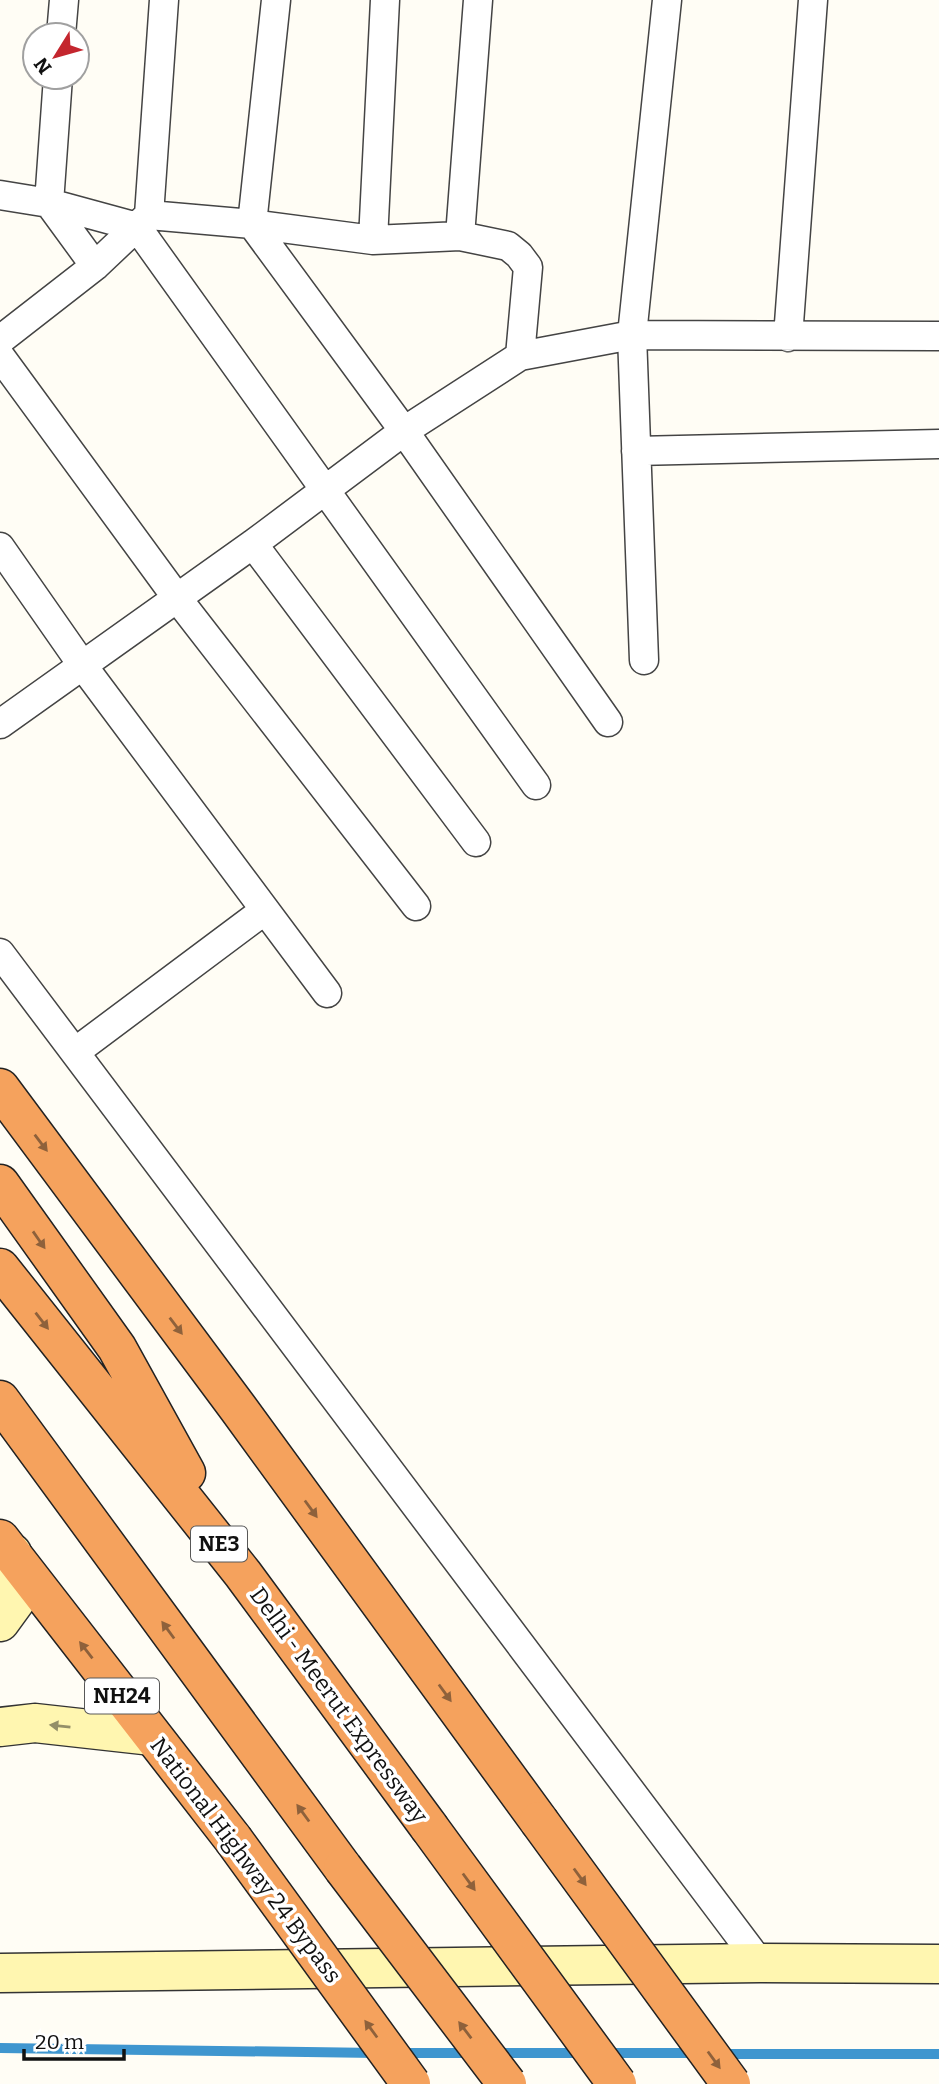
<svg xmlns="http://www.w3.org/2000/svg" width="939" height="2084" viewBox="0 0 939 2084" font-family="Bitter,serif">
	<rect width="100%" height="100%" fill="#fffdf5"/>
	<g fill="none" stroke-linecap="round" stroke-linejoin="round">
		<!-- stream -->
		<path stroke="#3f96cf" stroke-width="10" d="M 0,2048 L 377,2053
			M 399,2053 L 472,2053
			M 497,2053 L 584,2053
			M 606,2053 L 696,2053
			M 721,2054 L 939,2054"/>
		<defs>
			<path id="street" d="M 276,0 L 252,224 L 404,431 L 608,722
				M 61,35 L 64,0
				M 58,77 L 49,203 L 137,227 L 536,785
				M 0,195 L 49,203 L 95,266
				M 149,215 L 252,224 L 373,240 L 460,236 L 478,0
				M 460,236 L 508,246 L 519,255 L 528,267 L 520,356
				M 373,240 L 385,0
				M 788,337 L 813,0
				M 0,340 L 95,266 L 149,215 L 164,0
				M 0,356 L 177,598 L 416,906
				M 636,451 L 939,444
				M 253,544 L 476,842
				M 0,547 L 83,666 L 327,993
				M 644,660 L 632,335 L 667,0
				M 0,724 L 253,544 L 404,431 L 520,356 L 632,335 L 939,336
				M 0,953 L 760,1963
				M 75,1052 L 265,910"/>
			<path id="secondary" d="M 0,1622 L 16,1600 L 12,1553
				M 0,1727 L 35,1723 L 152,1736
				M 0,1973 L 760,1963 L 939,1964"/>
			<path id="highway" d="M 0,1088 L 238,1408 L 539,1821
				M 0,1184 L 117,1348 L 186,1473
				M 0,1268 L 243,1574 L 429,1827
				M 0,1400 L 343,1868
				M 0,1539 L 233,1839"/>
		</defs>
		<!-- street casing -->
		<use href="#street" stroke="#444" stroke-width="31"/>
		<!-- secondary casing -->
		<use href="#secondary" stroke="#333" stroke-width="41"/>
		<!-- highway casing -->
		<use href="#highway" stroke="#222" stroke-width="41"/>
		<!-- street -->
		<use href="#street" stroke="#fff" stroke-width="28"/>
		<!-- secondary -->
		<use href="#secondary" stroke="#fff6b0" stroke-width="38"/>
		<!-- highway -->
		<use href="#highway" stroke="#f5a25d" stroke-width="38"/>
		<defs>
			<path id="highway-bridge" d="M 539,1821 L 731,2084
				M 429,1827 L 617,2084
				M 233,1839 L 411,2084
				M 343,1868 L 507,2084"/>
		</defs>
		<!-- highway-bridge casing -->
		<use href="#highway-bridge" stroke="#222" stroke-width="41" stroke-linecap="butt"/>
		<!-- highway-bridge -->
		<use href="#highway-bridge" stroke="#f5a25d" stroke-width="38"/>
	</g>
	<!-- one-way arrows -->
	<defs><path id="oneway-solid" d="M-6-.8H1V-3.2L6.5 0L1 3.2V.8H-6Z" transform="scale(1.75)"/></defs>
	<g fill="#8e613b">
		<use href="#oneway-solid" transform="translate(41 1143) rotate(53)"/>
		<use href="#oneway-solid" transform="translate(39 1240) rotate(55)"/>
		<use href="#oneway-solid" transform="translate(42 1321) rotate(52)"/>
		<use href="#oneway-solid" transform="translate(176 1326) rotate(53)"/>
		<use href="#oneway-solid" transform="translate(311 1509) rotate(54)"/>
		<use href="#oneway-solid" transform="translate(168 1630) rotate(-126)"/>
		<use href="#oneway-solid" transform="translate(86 1650) rotate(-128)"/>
		<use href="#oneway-solid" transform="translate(445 1693) rotate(54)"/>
		<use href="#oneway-solid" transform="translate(303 1813) rotate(-126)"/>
		<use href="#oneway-solid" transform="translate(580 1877) rotate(54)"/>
		<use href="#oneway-solid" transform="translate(469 1882) rotate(54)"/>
		<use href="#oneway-solid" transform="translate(371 2029) rotate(-126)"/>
		<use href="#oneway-solid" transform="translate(465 2030) rotate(-127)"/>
		<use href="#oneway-solid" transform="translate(714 2060) rotate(54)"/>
	</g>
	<use fill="#948f68" href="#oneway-solid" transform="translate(60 1726) rotate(-174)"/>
	<g text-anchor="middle" stroke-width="7" stroke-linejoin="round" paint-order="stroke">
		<!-- shield labels -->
		<g fill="#fff" stroke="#585858" stroke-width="2">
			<rect x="191" y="1526.5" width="56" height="35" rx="5"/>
			<rect x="85" y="1678.5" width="74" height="35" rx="5"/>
		</g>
		<g font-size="21" font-weight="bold" fill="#111">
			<text x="219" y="1551">NE3</text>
			<text x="122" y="1703">NH24</text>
		</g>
		<!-- street labels -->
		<g font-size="23" fill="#111" stroke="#fff">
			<text transform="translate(339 1705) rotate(54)" y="8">Delhi - Meerut Expressway</text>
			<text transform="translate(246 1860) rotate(53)" y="8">National Highway 24 Bypass</text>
		</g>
	</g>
	<!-- north arrow -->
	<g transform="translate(56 56) rotate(233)"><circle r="33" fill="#ffffff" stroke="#a0a0a0" stroke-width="2"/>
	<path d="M0-5L12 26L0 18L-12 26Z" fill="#c4262e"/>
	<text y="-10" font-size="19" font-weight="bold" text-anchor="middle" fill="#111111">N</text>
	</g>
	<!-- scale -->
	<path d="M24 2049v10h100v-10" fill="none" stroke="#111111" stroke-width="3.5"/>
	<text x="35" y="2049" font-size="21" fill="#111111" stroke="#ffffff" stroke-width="5" paint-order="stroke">20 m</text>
</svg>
